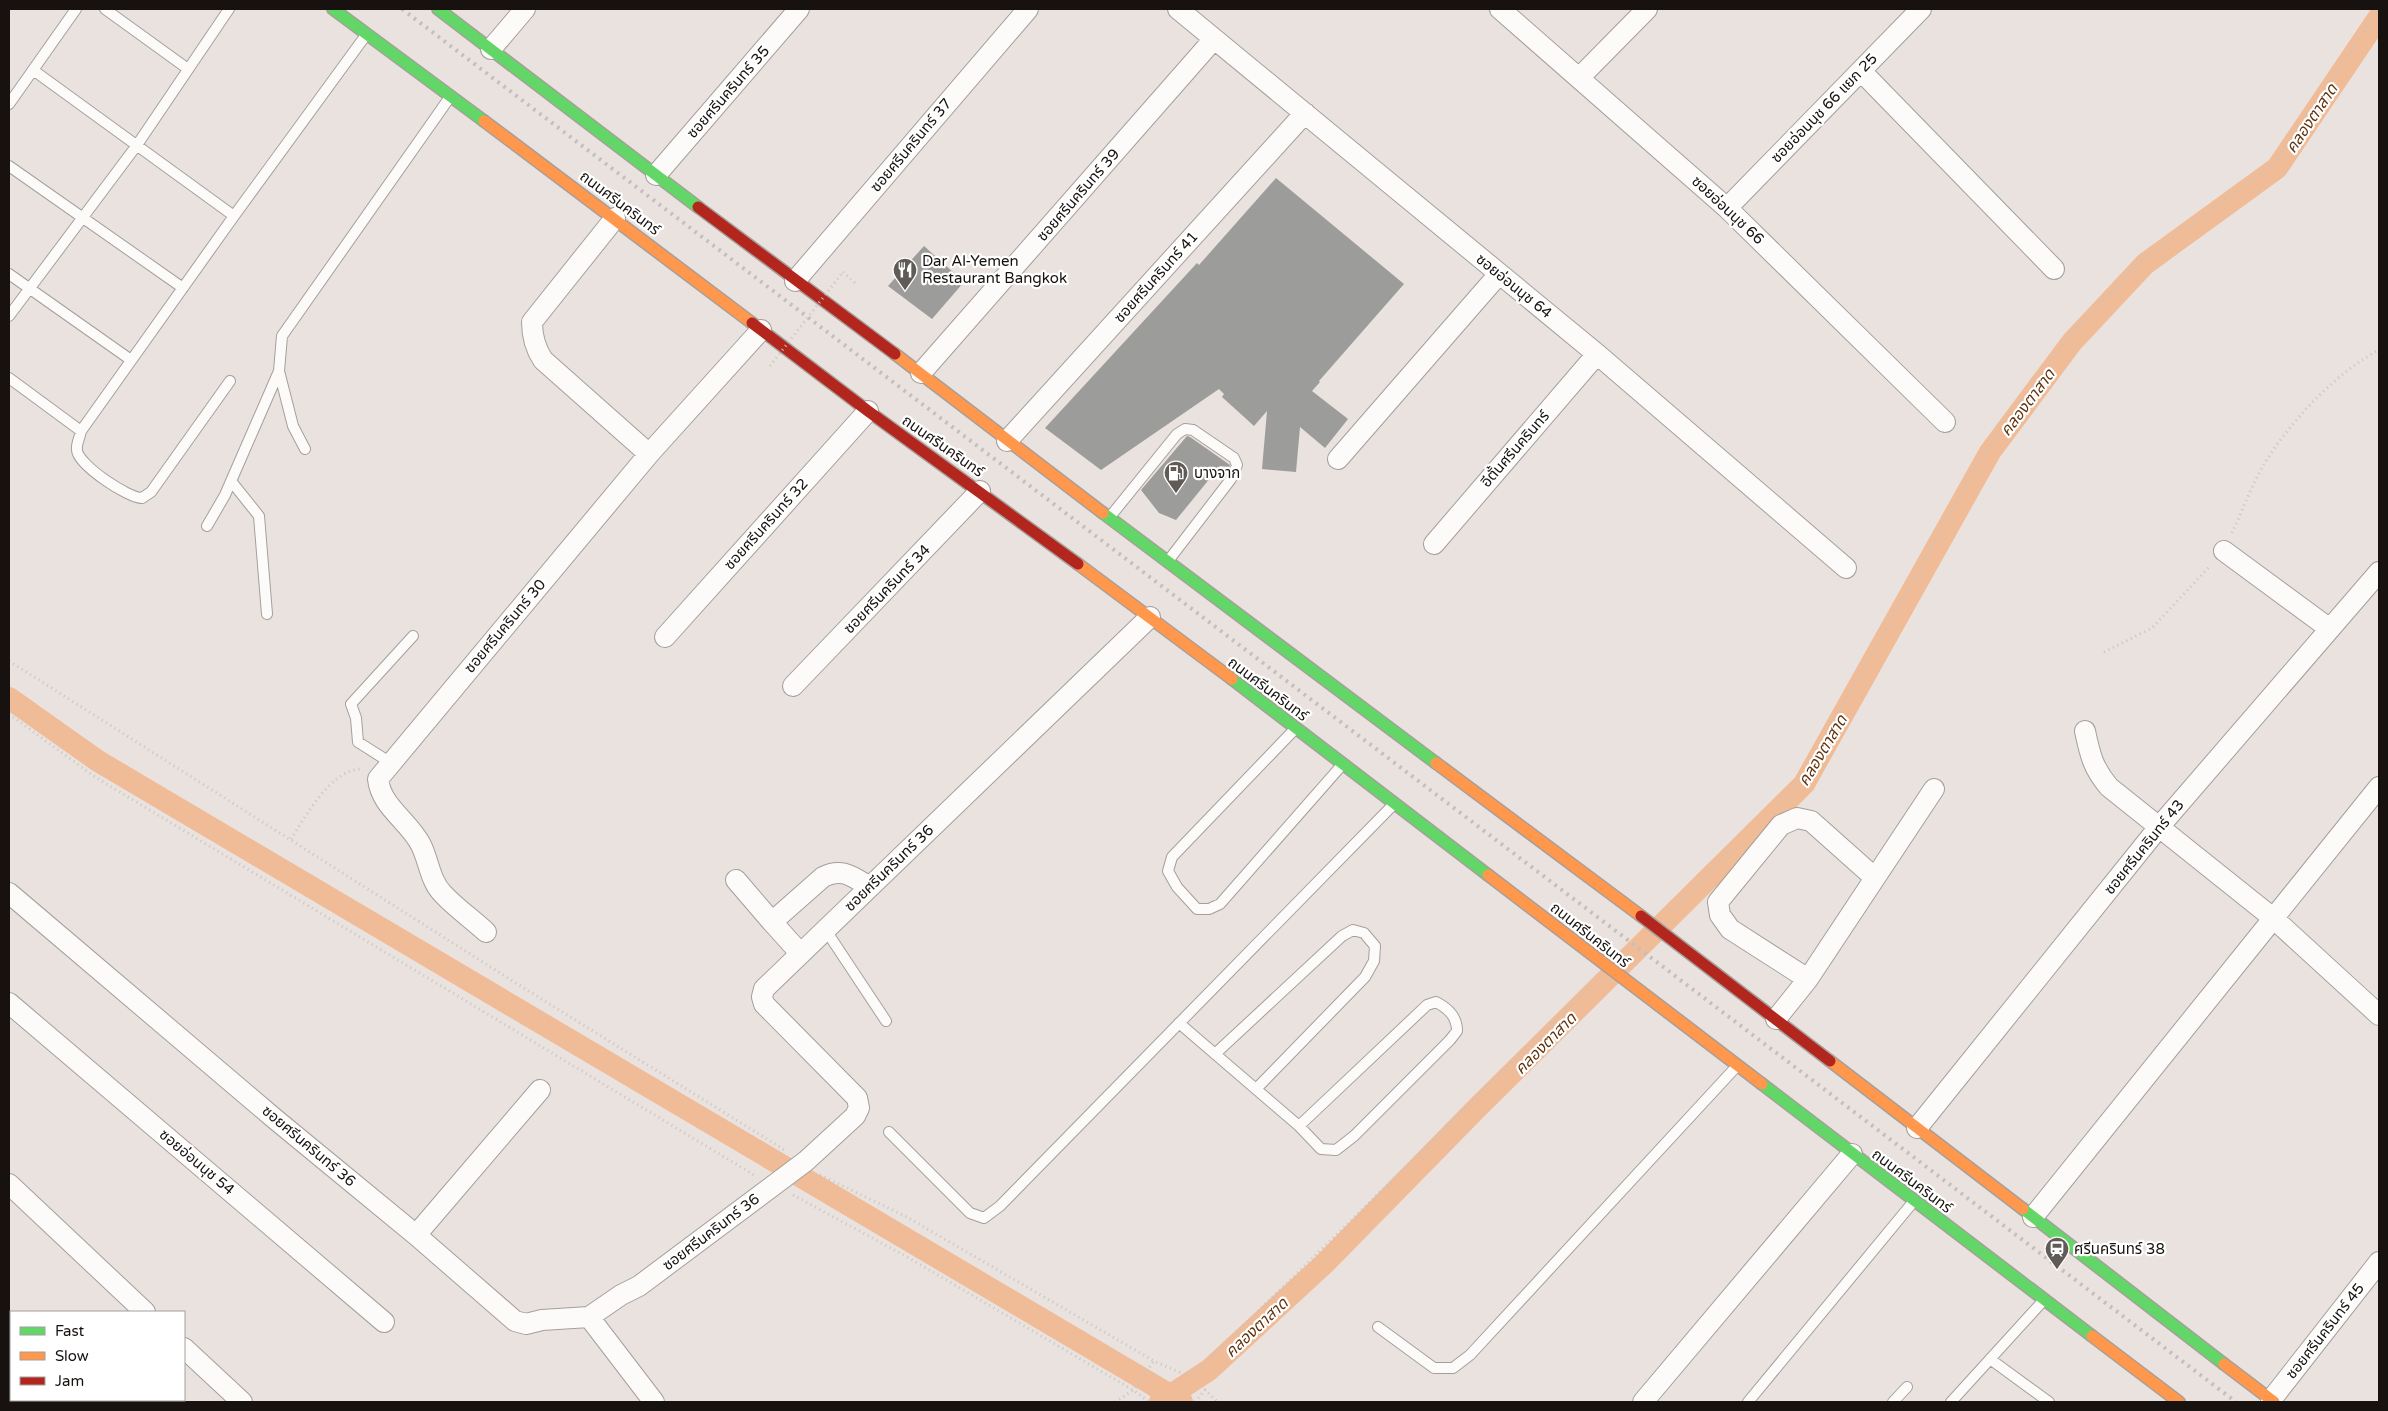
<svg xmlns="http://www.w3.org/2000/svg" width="2388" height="1411" viewBox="0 0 2388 1411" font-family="'Varela Round','Noto Sans Thai',sans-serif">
	<rect width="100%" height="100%" fill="#eae2de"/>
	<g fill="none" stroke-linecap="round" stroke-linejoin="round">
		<!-- canal -->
		<path stroke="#f0bb97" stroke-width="22" d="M 9,698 L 98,761 L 1182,1402
			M 1160,1402 L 1209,1370 L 1324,1264 L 1477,1108 L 1804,784 L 1990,452 L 2072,342 L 2145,264 L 2277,168 L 2379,17"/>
	</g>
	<!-- building -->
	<path fill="#9c9c9a" d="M 1276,178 L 1404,284 L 1319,381 L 1320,382 L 1312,391 L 1348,419 L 1325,448 L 1300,427 L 1296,472 L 1262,469 L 1267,411 L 1254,426 L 1222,397 L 1224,394 L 1219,389 L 1101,470 L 1045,428 L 1197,263 L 1199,265 Z
		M 924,246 L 964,282 L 932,319 L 888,286 Z
		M 1187,436 L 1190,437 L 1230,465 L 1229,467 L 1220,466 L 1176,520 L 1159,513 L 1141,490 Z"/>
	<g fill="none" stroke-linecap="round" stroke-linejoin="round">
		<defs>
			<path id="lane" d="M 105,9 L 188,69
				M 33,70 L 234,216
				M 9,104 L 76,9
				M 9,166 L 183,288
				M 9,274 L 131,360
				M 9,316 L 137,145 L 229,9
				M 279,371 L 293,426 L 305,449
				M 9,378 L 81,431
				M 230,381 L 151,492 L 142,498 C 128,498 78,465 77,450 C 76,444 80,437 81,431 L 234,216 L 366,35
				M 231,481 L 259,516 L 267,614
				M 1109,518 L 1177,434 L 1185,429 L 1193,430 L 1234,458 L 1237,465 L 1231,479 L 1168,561
				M 207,526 L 225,495 L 279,371 L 282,336 L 450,97
				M 1294,730 L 1172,857 L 1168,871 L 1177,887 L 1197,909 L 1209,909 L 1220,904 L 1342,765
				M 391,763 L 358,742 L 356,718 L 351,704 L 413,636
				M 825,929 L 886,1021
				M 1179,1023 L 1299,1126 L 1321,1149 L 1336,1150 L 1354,1136 L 1450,1040 L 1457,1031 C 1457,1017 1449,1009 1436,1002 L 1427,1005 L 1299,1126
				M 1215,1054 L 1342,936 L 1353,930 L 1364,933 L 1375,946 L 1374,961 L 1365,977 L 1256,1089
				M 889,1132 L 970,1213 L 984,1218 L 1000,1206 L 1394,804
				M 1378,1327 L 1434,1368 L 1453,1368 L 1470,1355 L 1736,1067
				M 1990,1359 L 2049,1402
				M 1748,1402 L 1914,1201
				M 1893,1402 L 1907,1387
				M 1951,1402 L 2043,1301"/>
			<path id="street" d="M 1178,9 L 1597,354 L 1846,568
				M 1500,9 L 1727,208 L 1945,422
				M 491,49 L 525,9
				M 1861,71 L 2054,269
				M 1579,78 L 1647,9
				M 656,175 L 799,9
				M 1727,208 L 1921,9
				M 615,218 L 532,322 C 532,337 535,348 543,360 L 649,454
				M 795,281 L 1028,9
				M 921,373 L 1214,39
				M 1007,441 L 1305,113
				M 1338,459 L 1499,274
				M 1434,544 L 1597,354
				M 2224,551 L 2330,629
				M 665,637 L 868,411
				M 793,686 L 980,491
				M 2085,731 C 2090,755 2093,768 2109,787 L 2273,918 L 2379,1015
				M 736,880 L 772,922
				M 9,893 L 275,1119 L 416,1235 L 515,1321 L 526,1324 L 542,1320 L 589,1317 L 621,1295 L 639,1286 L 806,1161 L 855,1116 L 859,1108 L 857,1098 L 764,1004 L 762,997 L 764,989 L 1150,617
				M 486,932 C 472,919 456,908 443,894 C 430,881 429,861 421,845 C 409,821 381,807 378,779 L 649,454 L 761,330
				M 800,953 L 772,922 L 823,877 C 842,867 853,877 870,887
				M 1808,979 L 1730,929 L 1720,915 L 1718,902 L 1781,825 L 1797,818 L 1811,821 L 1875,878
				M 9,1003 L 384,1322
				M 1776,1019 L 1808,979 L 1934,789
				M 1917,1128 L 2159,827 L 2379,572
				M 9,1184 L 145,1312
				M 2033,1217 L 2379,787
				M 416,1235 L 540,1090
				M 589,1317 L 654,1402
				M 184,1348 L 242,1402
				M 2271,1400 L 2379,1262
				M 1643,1402 L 1852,1154"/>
			<path id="fast" d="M 333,9 L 484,121
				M 438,9 L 698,207
				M 1103,513 L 1436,763
				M 1232,679 L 1488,875
				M 1762,1084 L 2092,1336
				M 2023,1209 L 2224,1364"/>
			<path id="slow" d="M 484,121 L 752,323
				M 895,354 L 1103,513
				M 1078,564 L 1232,679
				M 1436,763 L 1641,916
				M 1488,875 L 1762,1084
				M 1830,1061 L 2023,1209
				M 2092,1336 L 2179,1402
				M 2224,1364 L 2274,1402"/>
			<path id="jam" d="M 698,207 L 895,354
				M 752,323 L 868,411 L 1078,564
				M 1641,916 L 1830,1061"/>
		</defs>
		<!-- lane casing -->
		<use href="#lane" stroke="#a59f9b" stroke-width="12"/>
		<!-- street casing -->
		<use href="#street" stroke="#a59f9b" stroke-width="22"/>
		<!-- fast casing -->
		<use href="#fast" stroke="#a59f9b" stroke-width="14"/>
		<!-- slow casing -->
		<use href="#slow" stroke="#a59f9b" stroke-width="14"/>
		<!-- jam casing -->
		<use href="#jam" stroke="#a59f9b" stroke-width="14"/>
		<!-- path -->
		<path stroke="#c7c5c3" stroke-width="3" stroke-dasharray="1 4" stroke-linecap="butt" d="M 843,272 L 855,283
			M 2232,533 C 2242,511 2251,487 2263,466 C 2287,425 2336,372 2379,350
			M 2104,652 L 2152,628 L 2211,565
			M 9,661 L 511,980 L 786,1151
			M 9,714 L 95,777 L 754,1175
			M 1779,803 L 1799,783 L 1986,450 L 2067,339 L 2141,260 L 2273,165 L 2379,10
			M 291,839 C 306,816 330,771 360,769
			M 1670,910 L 1732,849
			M 820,1175 L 905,1216 L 1154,1361 L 1188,1376 L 1204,1364 L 1593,984
			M 793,1195 L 909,1258 L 1133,1390 L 1149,1402
			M 1115,1402 L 1133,1390 L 1154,1361
			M 1195,1402 L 1205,1390 L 1218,1402"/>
		<!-- lane -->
		<use href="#lane" stroke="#fcfbfa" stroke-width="10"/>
		<!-- street -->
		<use href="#street" stroke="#fcfbfa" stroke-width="20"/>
		<!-- fast -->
		<use href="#fast" stroke="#63d668" stroke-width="11"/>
		<!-- slow -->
		<use href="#slow" stroke="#ff974d" stroke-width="11"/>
		<!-- jam -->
		<use href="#jam" stroke="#b3261e" stroke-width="11"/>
		<!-- rail -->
		<path stroke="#c1bfbf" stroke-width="4" stroke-dasharray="2.5 5" stroke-linecap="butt" d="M 402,9 L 2236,1402"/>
		<!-- path-bridge -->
		<path stroke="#c7c5c3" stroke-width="3" stroke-dasharray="1 4" stroke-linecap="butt" d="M 770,366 L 843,272"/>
	</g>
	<!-- icons -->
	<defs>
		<symbol id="restaurant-pin" viewBox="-11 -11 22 30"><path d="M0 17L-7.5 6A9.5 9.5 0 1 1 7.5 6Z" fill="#615b57" stroke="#fff"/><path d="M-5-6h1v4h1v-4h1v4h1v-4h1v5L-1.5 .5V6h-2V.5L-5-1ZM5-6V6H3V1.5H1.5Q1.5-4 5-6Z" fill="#fff"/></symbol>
		<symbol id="fuel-pin" viewBox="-11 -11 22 30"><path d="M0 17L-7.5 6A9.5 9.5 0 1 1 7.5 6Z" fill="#615b57" stroke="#fff"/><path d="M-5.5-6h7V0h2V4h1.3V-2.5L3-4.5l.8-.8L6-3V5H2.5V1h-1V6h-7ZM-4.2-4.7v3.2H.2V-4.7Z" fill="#fff"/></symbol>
		<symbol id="station-pin" viewBox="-11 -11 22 30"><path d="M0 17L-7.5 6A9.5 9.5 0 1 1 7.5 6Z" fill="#615b57" stroke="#fff"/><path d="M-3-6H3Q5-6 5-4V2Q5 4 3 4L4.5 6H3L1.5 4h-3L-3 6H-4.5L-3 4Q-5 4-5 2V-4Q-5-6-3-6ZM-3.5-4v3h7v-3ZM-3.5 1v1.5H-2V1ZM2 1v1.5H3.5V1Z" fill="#fff"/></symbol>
	</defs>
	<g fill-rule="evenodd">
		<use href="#restaurant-pin" x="891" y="256" width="28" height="38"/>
		<use href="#fuel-pin" x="1162" y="459" width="28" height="38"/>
		<use href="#station-pin" x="2043" y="1235" width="28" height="38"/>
	</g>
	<g text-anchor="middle" stroke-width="4.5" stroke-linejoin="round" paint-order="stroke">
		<!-- street labels -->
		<g font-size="15" fill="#17120f" stroke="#fff">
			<text transform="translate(728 92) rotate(-49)" y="5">ซอยศรีนครินทร์ 35</text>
			<text transform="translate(1824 108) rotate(-46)" y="5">ซอยอ่อนนุช 66 แยก 25</text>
			<text transform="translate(911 145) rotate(-50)" y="5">ซอยศรีนครินทร์ 37</text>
			<text transform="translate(1078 195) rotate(-49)" y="5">ซอยศรีนครินทร์ 39</text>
			<text transform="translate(620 203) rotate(37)" y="5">ถนนศรีนครินทร์</text>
			<text transform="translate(1728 210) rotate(43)" y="5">ซอยอ่อนนุช 66</text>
			<text transform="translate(1156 277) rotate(-48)" y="5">ซอยศรีนครินทร์ 41</text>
			<text transform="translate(1514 286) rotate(39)" y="5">ซอยอ่อนนุช 64</text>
			<text transform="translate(943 446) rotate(35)" y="5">ถนนศรีนครินทร์</text>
			<text transform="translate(1515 449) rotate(-49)" y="5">อีตั้นศรีนครินทร์</text>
			<text transform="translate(766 524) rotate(-48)" y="5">ซอยศรีนครินทร์ 32</text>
			<text transform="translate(887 589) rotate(-46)" y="5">ซอยศรีนครินทร์ 34</text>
			<text transform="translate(505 626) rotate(-50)" y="5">ซอยศรีนครินทร์ 30</text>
			<text transform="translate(1268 689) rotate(37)" y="5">ถนนศรีนครินทร์</text>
			<text transform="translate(2144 847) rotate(-51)" y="5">ซอยศรีนครินทร์ 43</text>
			<text transform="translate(889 868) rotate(-44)" y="5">ซอยศรีนครินทร์ 36</text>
			<text transform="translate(1590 935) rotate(38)" y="5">ถนนศรีนครินทร์</text>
			<text transform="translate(309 1146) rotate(40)" y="5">ซอยศรีนครินทร์ 36</text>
			<text transform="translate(197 1162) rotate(40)" y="5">ซอยอ่อนนุช 54</text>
			<text transform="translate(1912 1181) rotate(37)" y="5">ถนนศรีนครินทร์</text>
			<text transform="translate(711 1232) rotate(-37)" y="5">ซอยศรีนครินทร์ 36</text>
			<text transform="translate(2325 1331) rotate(-52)" y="5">ซอยศรีนครินทร์ 45</text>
		</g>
		<!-- poi labels -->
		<g font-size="15" fill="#17120f" stroke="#fff" text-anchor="start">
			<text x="922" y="266">Dar Al-Yemen<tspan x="922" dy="17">Restaurant Bangkok</tspan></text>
			<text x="1194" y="478">บางจาก</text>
			<text x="2074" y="1254">ศรีนครินทร์ 38</text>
		</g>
		<!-- water labels -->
		<g font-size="16" font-style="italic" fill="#61320b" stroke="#fff">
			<text transform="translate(2311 118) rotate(-56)" y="6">คลองตาสาด</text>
			<text transform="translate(2027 402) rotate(-53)" y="6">คลองตาสาด</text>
			<text transform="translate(1822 750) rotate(-59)" y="6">คลองตาสาด</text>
			<text transform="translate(1545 1043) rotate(-45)" y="6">คลองตาสาด</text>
			<text transform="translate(1256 1327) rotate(-43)" y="6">คลองตาสาด</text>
		</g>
	</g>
	<!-- border -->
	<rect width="2388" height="1411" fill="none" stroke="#17120f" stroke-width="20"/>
	<!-- legend -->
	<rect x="10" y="1311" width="175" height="90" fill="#ffffff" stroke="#a2a09f"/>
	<rect x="20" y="1327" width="25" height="8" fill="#63d668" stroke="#a2a09f"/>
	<text x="55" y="1336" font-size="15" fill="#17120f">Fast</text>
	<rect x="20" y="1352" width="25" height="8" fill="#ff974d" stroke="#a2a09f"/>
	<text x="55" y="1361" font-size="15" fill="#17120f">Slow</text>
	<rect x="20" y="1377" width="25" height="8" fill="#b3261e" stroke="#a2a09f"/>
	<text x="55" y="1386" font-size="15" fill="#17120f">Jam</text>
</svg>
